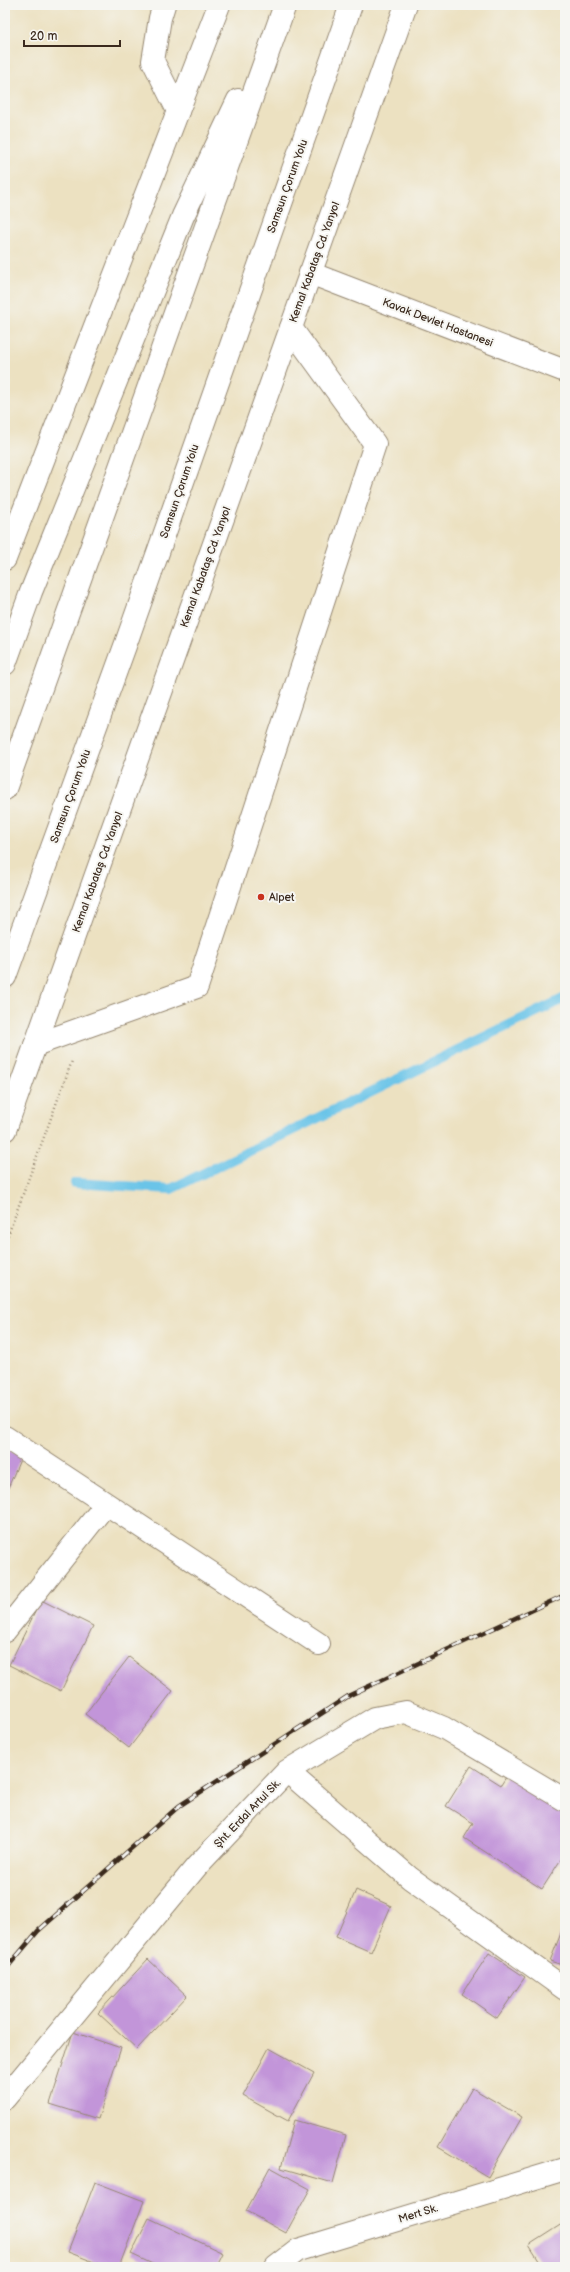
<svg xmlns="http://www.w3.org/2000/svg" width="570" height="2272" viewBox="0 0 570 2272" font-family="'Balsamiq Sans',sans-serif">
	<rect width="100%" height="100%" fill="#f6f6f2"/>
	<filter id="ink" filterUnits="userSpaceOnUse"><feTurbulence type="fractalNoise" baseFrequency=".025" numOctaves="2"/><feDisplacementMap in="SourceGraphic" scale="8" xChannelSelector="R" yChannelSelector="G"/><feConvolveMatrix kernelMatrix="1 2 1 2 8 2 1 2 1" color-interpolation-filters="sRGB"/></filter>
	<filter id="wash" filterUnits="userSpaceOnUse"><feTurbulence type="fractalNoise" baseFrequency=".012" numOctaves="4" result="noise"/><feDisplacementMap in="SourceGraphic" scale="16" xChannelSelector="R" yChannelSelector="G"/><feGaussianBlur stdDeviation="0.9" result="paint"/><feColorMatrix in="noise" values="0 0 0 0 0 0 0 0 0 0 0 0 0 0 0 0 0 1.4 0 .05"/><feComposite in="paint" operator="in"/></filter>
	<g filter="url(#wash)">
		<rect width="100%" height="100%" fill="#ece1c1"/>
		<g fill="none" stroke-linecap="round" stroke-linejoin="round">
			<!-- stream -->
			<path stroke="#6ac4e8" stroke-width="10" d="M 75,1183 L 171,1189 L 565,998"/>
		</g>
		<g id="blocks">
			<!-- building -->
			<path fill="#c295d9" d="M 5,1448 L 22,1455 L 5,1495 Z
				M 41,1600 L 93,1626 L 61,1691 L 9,1665 Z
				M 129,1657 L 173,1691 L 129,1748 L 85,1714 Z
				M 471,1766 L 501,1785 L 508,1774 L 565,1811 L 565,1853 L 542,1889 L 464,1838 L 473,1823 L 446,1806 Z
				M 356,1890 L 391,1906 L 371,1952 L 336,1937 Z
				M 565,1923 L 565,1966 L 550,1961 Z
				M 489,1953 L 525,1977 L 497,2018 L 462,1994 Z
				M 148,1959 L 187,1996 L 137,2049 L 98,2013 Z
				M 73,2032 L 121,2048 L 98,2119 L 50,2104 Z
				M 269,2048 L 314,2073 L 288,2121 L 243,2096 Z
				M 472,2088 L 522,2117 L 488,2177 L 438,2147 Z
				M 294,2120 L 346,2135 L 333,2183 L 281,2168 Z
				M 270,2167 L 310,2189 L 286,2233 L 246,2211 Z
				M 95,2182 L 144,2201 L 119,2267 L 107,2267 L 68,2252 Z
				M 149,2218 L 223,2253 L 216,2267 L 159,2267 L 131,2254 Z
				M 565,2222 L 565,2267 L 543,2267 L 529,2245 Z"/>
		</g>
	</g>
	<g filter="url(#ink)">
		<use href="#blocks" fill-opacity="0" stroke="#948670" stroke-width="1"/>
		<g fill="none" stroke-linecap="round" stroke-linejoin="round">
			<defs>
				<path id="minor" d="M 164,5 L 160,18 L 153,61 L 178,111
					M 310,273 L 565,371
					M 35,1045 L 197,987 L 375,444 L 291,328
					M 5,1437 L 319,1644
					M 5,1631 L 106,1504
					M 287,1771 L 410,1878 L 565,1989
					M 5,2098 L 197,1866 L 287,1771 L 375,1718 L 406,1712 L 444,1728 L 565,1800
					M 276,2267 L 298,2250 L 565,2169"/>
				<path id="major" d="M 5,559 L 219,5
					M 5,1130 L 406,5"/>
				<path id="highway" d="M 5,664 L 31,592 L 183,216 L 238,100
					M 5,789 L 285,5
					M 5,977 L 125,646 L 351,5"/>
			</defs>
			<!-- minor casing -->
			<use href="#minor" stroke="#948670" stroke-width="24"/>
			<!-- major casing -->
			<use href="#major" stroke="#948670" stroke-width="24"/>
			<!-- highway casing -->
			<use href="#highway" stroke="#948670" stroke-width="24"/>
			<!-- path -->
			<path stroke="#948670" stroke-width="2.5" stroke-dasharray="1 3" stroke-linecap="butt" d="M 5,1243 L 72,1061"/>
			<!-- minor -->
			<use href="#minor" stroke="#fff" stroke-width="22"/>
			<!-- major -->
			<use href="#major" stroke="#fff" stroke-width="22"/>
			<!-- highway -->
			<use href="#highway" stroke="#fff" stroke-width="22"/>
			<defs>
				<path id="rail" d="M 5,1970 L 38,1931 L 179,1806 L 350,1695 L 565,1595"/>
			</defs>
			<!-- rail casing -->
			<use href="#rail" stroke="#3b2a1e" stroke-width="4.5"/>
			<!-- rail -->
			<use href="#rail" stroke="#f6f6f2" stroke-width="3" stroke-dasharray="9" stroke-linecap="butt"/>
		</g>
	</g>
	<!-- markers -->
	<circle fill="#c8321e" stroke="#f6f6f2" stroke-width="1.5" cx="261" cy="897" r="4"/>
	<g text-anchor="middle" stroke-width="4" stroke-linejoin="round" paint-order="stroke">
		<!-- street labels -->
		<g font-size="11" fill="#3b2a1e" stroke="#f6f6f2">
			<text transform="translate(287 186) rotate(-70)" y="4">Samsun Çorum Yolu</text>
			<text transform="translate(314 262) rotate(-70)" y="4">Kemal Kabataş Cd. Yanyol</text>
			<text transform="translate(438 322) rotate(21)" y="4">Kavak Devlet Hastanesi</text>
			<text transform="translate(179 491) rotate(-71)" y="4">Samsun Çorum Yolu</text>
			<text transform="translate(205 567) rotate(-70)" y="4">Kemal Kabataş Cd. Yanyol</text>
			<text transform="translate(70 796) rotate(-70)" y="4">Samsun Çorum Yolu</text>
			<text transform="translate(97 872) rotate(-70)" y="4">Kemal Kabataş Cd. Yanyol</text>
			<text transform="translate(247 1813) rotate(-46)" y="4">Şht. Erdal Artul Sk.</text>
			<text transform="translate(418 2213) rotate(-17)" y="4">Mert Sk.</text>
		</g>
		<!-- poi labels -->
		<g font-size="11" fill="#3b2a1e" stroke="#f6f6f2" text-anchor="start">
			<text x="269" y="901">Alpet</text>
		</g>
	</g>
	<!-- margin -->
	<rect width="570" height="2272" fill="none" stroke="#f6f6f2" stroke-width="20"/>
	<!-- scale -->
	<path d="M24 40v6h96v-6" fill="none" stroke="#3b2a1e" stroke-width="2"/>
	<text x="30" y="40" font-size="12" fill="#3b2a1e" stroke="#f6f6f2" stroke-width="3" paint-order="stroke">20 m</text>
</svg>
